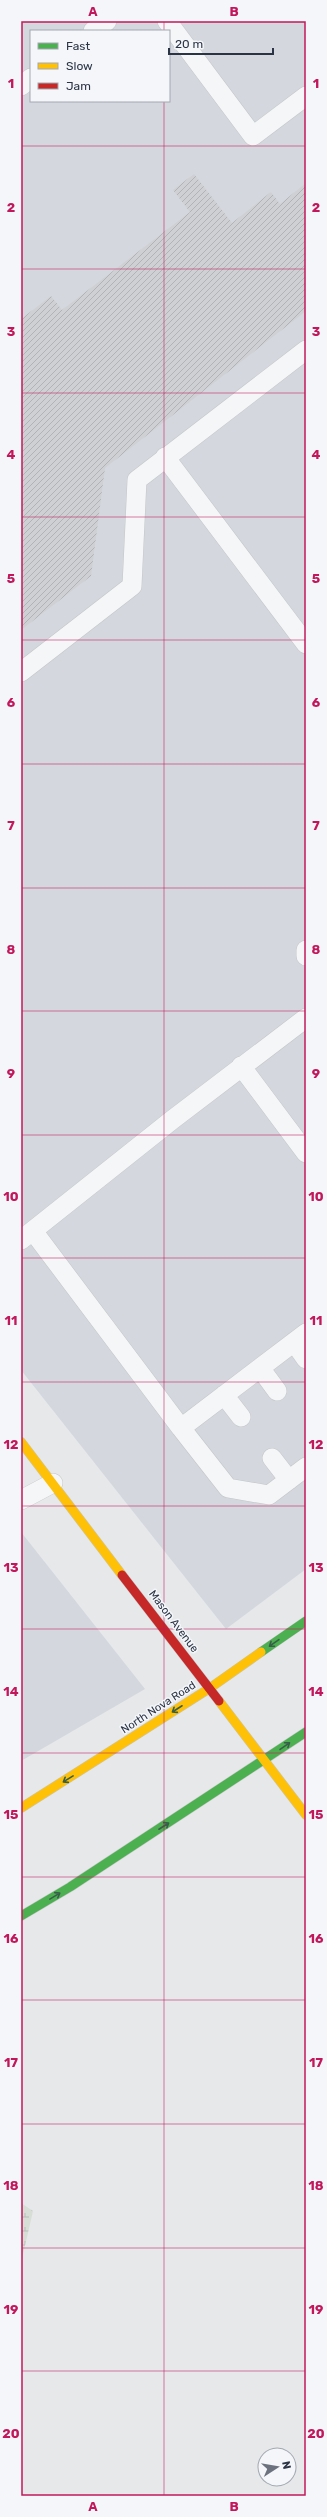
<svg xmlns="http://www.w3.org/2000/svg" width="327" height="2517" viewBox="0 0 327 2517" font-family="Rubik,sans-serif">
	<defs>
		<pattern id="wetland-marsh" width="20" height="14" patternUnits="userSpaceOnUse"><rect width="20" height="14" fill="#d6ded6"/><path d="M1 5h8M5 5V1M11 12h8M15 12V8" fill="none" stroke="#b8bfb9"/></pattern>
		<pattern id="building-hatch" width="6" height="6" patternUnits="userSpaceOnUse"><rect width="6" height="6" fill="#ced0d3"/><path d="M-1 1l2-2M0 6l6-6M5 7l2-2" fill="none" stroke="#b1b3b6"/></pattern>
	</defs>
	<rect width="100%" height="100%" fill="#e6e8ea"/>
	<!-- built -->
	<path fill="#d4d7dd" fill-rule="evenodd" d="M 21,21 L 306,21 L 306,1569 L 226,1629 L 21,1370 ZM 31,31 L 169,31 L 169,101 L 31,101 Z
		M 21,1532 L 145,1689 L 21,1761 Z"/>
	<!-- wetland -->
	<path fill="url(#wetland-marsh)" d="M 21,2203 L 33,2211 L 21,2263 Z"/>
	<!-- building -->
	<path fill="url(#building-hatch)" d="M 194,174 L 232,223 L 271,192 L 280,204 L 306,183 L 306,311 L 105,468 L 91,576 L 21,630 L 21,319 L 51,296 L 62,310 L 190,212 L 173,190 Z"/>
	<g fill="none" stroke-linecap="round" stroke-linejoin="round">
		<defs>
			<path id="lane" d="M 167,21 L 253,136 L 306,96
				M 93,31 L 107,21
				M 21,86 L 31,78
				M 165,457 L 306,644
				M 21,672 L 132,586 L 137,480 L 306,350
				M 306,950 L 306,956
				M 241,1066 L 306,1153
				M 33,1231 L 181,1428 L 306,1333
				M 21,1240 L 172,1120 L 306,1018
				M 294,1342 L 306,1359
				M 260,1368 L 277,1391
				M 224,1395 L 241,1417
				M 181,1428 L 228,1488 L 269,1495 L 306,1467
				M 272,1458 L 289,1480
				M 21,1500 L 53,1483"/>
			<path id="fast" d="M 261,1652 L 306,1621
				M 21,1916 L 70,1887 L 306,1732"/>
			<path id="slow" d="M 21,1442 L 122,1575
				M 219,1701 L 306,1815
				M 21,1808 L 210,1688 L 261,1652"/>
			<path id="jam" d="M 122,1575 L 219,1701"/>
		</defs>
		<!-- lane casing -->
		<use href="#lane" stroke="#c4c6c8" stroke-width="20"/>
		<!-- fast casing -->
		<use href="#fast" stroke="#c4c6c8" stroke-width="10"/>
		<!-- slow casing -->
		<use href="#slow" stroke="#c4c6c8" stroke-width="10"/>
		<!-- jam casing -->
		<use href="#jam" stroke="#c4c6c8" stroke-width="10"/>
		<!-- lane -->
		<use href="#lane" stroke="#f5f6f7" stroke-width="19"/>
		<!-- fast -->
		<use href="#fast" stroke="#4caf50" stroke-width="9"/>
		<!-- slow -->
		<use href="#slow" stroke="#ffc107" stroke-width="9"/>
		<!-- jam -->
		<use href="#jam" stroke="#c62828" stroke-width="9"/>
	</g>
	<!-- one-way arrows -->
	<defs><path id="oneway-shaft" d="M-6 0H5M1.5-3L5.5 0L1.5 3" fill="none" stroke-width="1.6" stroke-linecap="round" stroke-linejoin="round"/></defs>
	<g stroke="#375f49">
		<use href="#oneway-shaft" transform="translate(274 1643) rotate(145)"/>
		<use href="#oneway-shaft" transform="translate(177 1709) rotate(147)"/>
		<use href="#oneway-shaft" transform="translate(285 1746) rotate(-35)"/>
		<use href="#oneway-shaft" transform="translate(68 1779) rotate(148)"/>
		<use href="#oneway-shaft" transform="translate(164 1826) rotate(-33)"/>
		<use href="#oneway-shaft" transform="translate(55 1896) rotate(-31)"/>
	</g>
	<!-- grid -->
	<path fill="none" stroke="#c2185b" stroke-width="1" stroke-opacity="0.55" d="M 164,21 L 164,31M 164,101 L 164,2496M 21,146 L 306,146M 21,269 L 306,269M 21,393 L 306,393M 21,517 L 306,517M 21,640 L 306,640M 21,764 L 306,764M 21,888 L 306,888M 21,1011 L 306,1011M 21,1135 L 306,1135M 21,1258 L 306,1258M 21,1382 L 306,1382M 21,1506 L 306,1506M 21,1629 L 306,1629M 21,1753 L 306,1753M 21,1877 L 306,1877M 21,2000 L 306,2000M 21,2124 L 306,2124M 21,2248 L 306,2248M 21,2371 L 306,2371"/>
	<g text-anchor="middle" stroke-width="3" stroke-linejoin="round" paint-order="stroke">
		<!-- street labels -->
		<g font-size="11" fill="#2b3445" stroke="#f4f6f9">
			<text transform="translate(174 1621) rotate(53)" y="4">Mason Avenue</text>
			<text transform="translate(158 1707) rotate(-33)" y="4">North Nova Road</text>
		</g>
	</g>
	<!-- border -->
	<rect width="327" height="2517" fill="none" stroke="#f4f6f9" stroke-width="44"/>
	<!-- legend -->
	<rect x="30" y="30" width="140" height="72" fill="#f4f6f9" stroke="#a4a8b1"/>
	<rect x="38" y="43" width="20" height="6" fill="#4caf50" stroke="#a4a8b1"/>
	<text x="66" y="50" font-size="12" fill="#2b3445">Fast</text>
	<rect x="38" y="63" width="20" height="6" fill="#ffc107" stroke="#a4a8b1"/>
	<text x="66" y="70" font-size="12" fill="#2b3445">Slow</text>
	<rect x="38" y="83" width="20" height="6" fill="#c62828" stroke="#a4a8b1"/>
	<text x="66" y="90" font-size="12" fill="#2b3445">Jam</text>
	<!-- north arrow -->
	<g transform="translate(277 2467) rotate(78)"><circle r="19" fill="#f4f6f9" stroke="#a4a8b1"/>
	<path d="M0-3L7 15L0 10L-7 15Z" fill="#6c737f"/>
	<text y="-6" font-size="11" font-weight="bold" text-anchor="middle" fill="#2b3445">N</text>
	</g>
	<!-- scale -->
	<path d="M169 48v6h104v-6" fill="none" stroke="#2b3445" stroke-width="2"/>
	<text x="175" y="48" font-size="12" fill="#2b3445" stroke="#f4f6f9" stroke-width="3" paint-order="stroke">20 m</text>
	<rect x="22" y="22" width="283" height="2473" fill="none" stroke="#c2185b" stroke-width="1.5"/>
	<g font-size="13" text-anchor="middle" font-weight="bold" fill="#c2185b">
		<text x="93" y="16">A</text>
		<text x="234" y="16">B</text>
		<text x="11" y="88">1</text>
		<text x="316" y="88">1</text>
		<text x="11" y="212">2</text>
		<text x="316" y="212">2</text>
		<text x="11" y="336">3</text>
		<text x="316" y="336">3</text>
		<text x="11" y="459">4</text>
		<text x="316" y="459">4</text>
		<text x="11" y="583">5</text>
		<text x="316" y="583">5</text>
		<text x="11" y="707">6</text>
		<text x="316" y="707">6</text>
		<text x="11" y="830">7</text>
		<text x="316" y="830">7</text>
		<text x="11" y="954">8</text>
		<text x="316" y="954">8</text>
		<text x="11" y="1078">9</text>
		<text x="316" y="1078">9</text>
		<text x="11" y="1201">10</text>
		<text x="316" y="1201">10</text>
		<text x="11" y="1325">11</text>
		<text x="316" y="1325">11</text>
		<text x="11" y="1449">12</text>
		<text x="316" y="1449">12</text>
		<text x="11" y="1572">13</text>
		<text x="316" y="1572">13</text>
		<text x="11" y="1696">14</text>
		<text x="316" y="1696">14</text>
		<text x="11" y="1819">15</text>
		<text x="316" y="1819">15</text>
		<text x="11" y="1943">16</text>
		<text x="316" y="1943">16</text>
		<text x="11" y="2067">17</text>
		<text x="316" y="2067">17</text>
		<text x="11" y="2190">18</text>
		<text x="316" y="2190">18</text>
		<text x="11" y="2314">19</text>
		<text x="316" y="2314">19</text>
		<text x="11" y="2438">20</text>
		<text x="316" y="2438">20</text>
		<text x="93" y="2511">A</text>
		<text x="234" y="2511">B</text>
	</g>
</svg>
